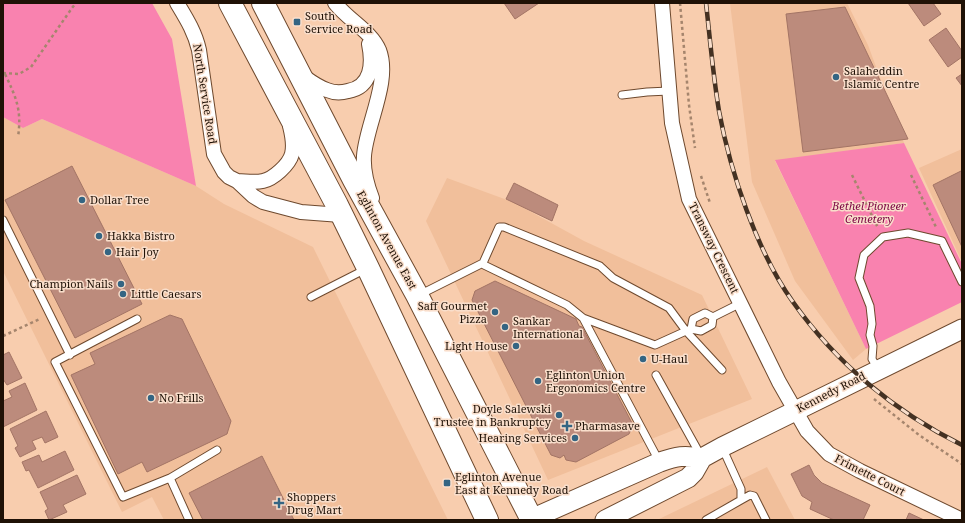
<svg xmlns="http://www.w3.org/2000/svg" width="965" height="523" viewBox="0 0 965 523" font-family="'Noto Serif',serif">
	<rect width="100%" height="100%" fill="#f8cdae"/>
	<!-- built -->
	<path fill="#f1bf9b" d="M 730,3 L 847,3 L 868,45 L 904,143 L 775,161 L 866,349 L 853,360 L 795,281 L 752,182 Z
		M 3,117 L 23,128 L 42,119 L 196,186 L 224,204 L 313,247 L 448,520 L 164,520 L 152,497 L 122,512 L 3,271 Z
		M 962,149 L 962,262 L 919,168 Z
		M 447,178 L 513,202 L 584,241 L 702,295 L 752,399 L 548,480 L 426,221 Z
		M 767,467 L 795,520 L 657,520 Z"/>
	<!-- green -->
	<path fill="#f982af" d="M 3,3 L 152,3 L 172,39 L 196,186 L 42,119 L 23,128 L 3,117 Z
		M 904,143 L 962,264 L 962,302 L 866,349 L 775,160 Z"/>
	<!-- building -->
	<path fill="#bc8b7c" stroke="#a37465" d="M 504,3 L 539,3 L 515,19 Z
		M 908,3 L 933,3 L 941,14 L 924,26 Z
		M 845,7 L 908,139 L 803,152 L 786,14 Z
		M 946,28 L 962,51 L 962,57 L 948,67 L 929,40 Z
		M 962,74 L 962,86 L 956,78 Z
		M 72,166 L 142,304 L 75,338 L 5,200 Z
		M 961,171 L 962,174 L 962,247 L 933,185 Z
		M 514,183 L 558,205 L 552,221 L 506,199 Z
		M 495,281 L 576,319 L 579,326 L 582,327 L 633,425 L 629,434 L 576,462 L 566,460 L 564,455 L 560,458 L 551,455 L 472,300 L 475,291 Z
		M 170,315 L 182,319 L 231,421 L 227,434 L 147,472 L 142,462 L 118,474 L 71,375 L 95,364 L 90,353 Z
		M 9,352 L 22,378 L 7,385 L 3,379 L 3,355 Z
		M 25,383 L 37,410 L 3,427 L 3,401 L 12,397 L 9,391 Z
		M 46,411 L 58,437 L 45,443 L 42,437 L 32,441 L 36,449 L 20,457 L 15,448 L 18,446 L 10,429 Z
		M 65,451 L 74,470 L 38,488 L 29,470 L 26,471 L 22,462 L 39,455 L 42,462 Z
		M 262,456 L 294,520 L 203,520 L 189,493 Z
		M 809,465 L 814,475 L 822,483 L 870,505 L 863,520 L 834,520 L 810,509 L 812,502 L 802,496 L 791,474 Z
		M 77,475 L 86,494 L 63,505 L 67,512 L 49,520 L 45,511 L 48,509 L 40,492 Z
		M 909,513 L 924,520 L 906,520 Z"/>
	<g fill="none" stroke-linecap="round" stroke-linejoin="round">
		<defs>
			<path id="service" d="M 622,95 L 647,92 L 669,91
				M 3,220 L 70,355
				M 419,295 L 483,263
				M 311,297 L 366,269
				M 713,317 L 712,325 L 701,331 L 691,329 L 686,331 L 655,345 L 583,318 L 567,305 L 484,265 L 483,263 L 499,227 L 504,227 L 600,266 L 613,278 L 669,308 L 686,331 L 722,370
				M 713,317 L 741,303
				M 583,318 L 659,461
				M 137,319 L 55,362 L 123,497 L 170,478 L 189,520
				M 691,329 L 693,319 L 705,313 L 713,317
				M 878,369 L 872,359 L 873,346 L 870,335 L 872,324 L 870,306 L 859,278 L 864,255 L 883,237 L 908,233 L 942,241 L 962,282
				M 656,375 L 701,456
				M 170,478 L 217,450
				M 741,500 L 750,495 L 754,496 L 766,520
				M 706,520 L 741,500 L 741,489 L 722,447"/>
			<path id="minor" d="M 177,3 C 186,18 195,32 199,50 L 214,154 L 224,172 L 229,177 L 237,181 L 253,196 L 263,202 L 301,212 L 341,215
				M 335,3 C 348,20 371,31 379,50 C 391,81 366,125 364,156 C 363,170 367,185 372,198
				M 662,3 L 672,123 L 689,199 L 779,382 L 807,431 L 829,454 L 860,471 L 962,520
				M 303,76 C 310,81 318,87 327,90 C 334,93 341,93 348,91 C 372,87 373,63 369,44
				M 237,181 C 245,181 254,183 263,181 C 273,179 289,165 292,154 C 294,146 292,134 290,126"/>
			<path id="secondary" d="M 529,520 L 660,462 C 677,456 684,455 702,458
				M 605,520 L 688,478 L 694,472 L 702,458 L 722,447 L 962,329"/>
			<path id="primary" d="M 230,3 L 337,205 L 368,268 L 487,520
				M 263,3 L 354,180 L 417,295 L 532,520"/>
		</defs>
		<!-- service casing -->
		<use href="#service" stroke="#6e492e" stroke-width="9"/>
		<!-- minor casing -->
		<use href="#minor" stroke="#6e492e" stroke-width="16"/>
		<!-- secondary casing -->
		<use href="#secondary" stroke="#6e492e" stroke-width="21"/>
		<!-- primary casing -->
		<use href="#primary" stroke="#6e492e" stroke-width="24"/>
		<!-- path -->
		<path stroke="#a5856d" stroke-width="2.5" stroke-dasharray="3 3" stroke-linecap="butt" d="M 680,3 L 689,105 L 695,148
			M 3,73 L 19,74 L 31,67 L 72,8 L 76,3
			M 5,74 C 16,97 22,110 18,137
			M 852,175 L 878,228
			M 911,175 L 936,227
			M 701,176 L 710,203
			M 3,336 L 40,319
			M 874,399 L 919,435 L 962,464"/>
		<!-- service -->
		<use href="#service" stroke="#fff" stroke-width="7"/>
		<!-- minor -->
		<use href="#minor" stroke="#fff" stroke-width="14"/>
		<!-- secondary -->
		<use href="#secondary" stroke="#fff" stroke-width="19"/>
		<!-- primary -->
		<use href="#primary" stroke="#fff" stroke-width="22"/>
		<defs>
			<path id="rail" d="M 706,3 C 710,39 713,75 719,111 C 730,171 757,252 793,302 C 836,363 895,412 962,445"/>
		</defs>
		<!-- rail casing -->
		<use href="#rail" stroke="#443122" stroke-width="4.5"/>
		<!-- rail -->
		<use href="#rail" stroke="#f9decb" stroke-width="3" stroke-dasharray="9" stroke-linecap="butt"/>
	</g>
	<!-- markers -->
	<g fill="#346583" stroke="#f9decb" stroke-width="1.5">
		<rect x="293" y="18" width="8" height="8" rx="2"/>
		<circle cx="836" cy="77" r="4"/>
		<circle cx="82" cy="200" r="4"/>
		<circle cx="99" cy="236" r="4"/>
		<circle cx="108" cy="252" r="4"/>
		<circle cx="121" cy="284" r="4"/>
		<circle cx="123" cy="294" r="4"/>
		<circle cx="495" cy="312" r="4"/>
		<circle cx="505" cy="327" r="4"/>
		<circle cx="516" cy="346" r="4"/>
		<circle cx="643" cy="359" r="4"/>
		<circle cx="538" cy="381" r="4"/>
		<circle cx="151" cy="398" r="4"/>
		<circle cx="559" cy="415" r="4"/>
		<path d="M565 420h4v4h4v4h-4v4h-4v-4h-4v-4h4z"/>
		<circle cx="575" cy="438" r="4"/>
		<rect x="443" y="479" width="8" height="8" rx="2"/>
		<path d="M277 497h4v4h4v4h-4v4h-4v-4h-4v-4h4z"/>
	</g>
	<g text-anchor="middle" stroke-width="3" stroke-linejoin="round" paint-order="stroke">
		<!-- poi labels -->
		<g font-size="11" fill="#1f1106" stroke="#f9decb" text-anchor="start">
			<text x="305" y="20">South<tspan x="305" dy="13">Service Road</tspan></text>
			<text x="844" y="75">Salaheddin<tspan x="844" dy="13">Islamic Centre</tspan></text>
			<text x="90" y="204">Dollar Tree</text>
			<text x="107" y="240">Hakka Bistro</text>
			<text x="116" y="256">Hair Joy</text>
			<text x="113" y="288" text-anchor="end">Champion Nails</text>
			<text x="131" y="298">Little Caesars</text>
			<text x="487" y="310" text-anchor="end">Saff Gourmet<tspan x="487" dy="13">Pizza</tspan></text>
			<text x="513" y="325">Sankar<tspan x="513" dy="13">International</tspan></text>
			<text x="508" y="350" text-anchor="end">Light House</text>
			<text x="651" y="363">U-Haul</text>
			<text x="546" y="379">Eglinton Union<tspan x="546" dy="13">Ergonomics Centre</tspan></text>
			<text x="159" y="402">No Frills</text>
			<text x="551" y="413" text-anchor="end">Doyle Salewski<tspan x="551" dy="13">Trustee in Bankruptcy</tspan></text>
			<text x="575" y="430">Pharmasave</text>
			<text x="567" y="442" text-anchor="end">Hearing Services</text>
			<text x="455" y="481">Eglinton Avenue<tspan x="455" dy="13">East at Kennedy Road</tspan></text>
			<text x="287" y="501">Shoppers<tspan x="287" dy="13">Drug Mart</tspan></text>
		</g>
		<!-- street labels -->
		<g font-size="11" fill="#1f1106" stroke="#f9decb">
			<text transform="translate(205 94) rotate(81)" y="4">North Service Road</text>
			<text transform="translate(387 240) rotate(61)" y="4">Eglinton Avenue East</text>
			<text transform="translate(714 248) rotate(64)" y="4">Transway Crescent</text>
			<text transform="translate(831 392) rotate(-27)" y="4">Kennedy Road</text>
			<text transform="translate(870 475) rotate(27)" y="4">Frimette Court</text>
		</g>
		<!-- park labels -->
		<g font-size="11" font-style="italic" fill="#7c0644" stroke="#f9decb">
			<text x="869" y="210">Bethel Pioneer<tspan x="869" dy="13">Cemetery</tspan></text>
		</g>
	</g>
	<!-- border -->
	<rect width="965" height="523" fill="none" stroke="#1f1106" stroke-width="8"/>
</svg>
